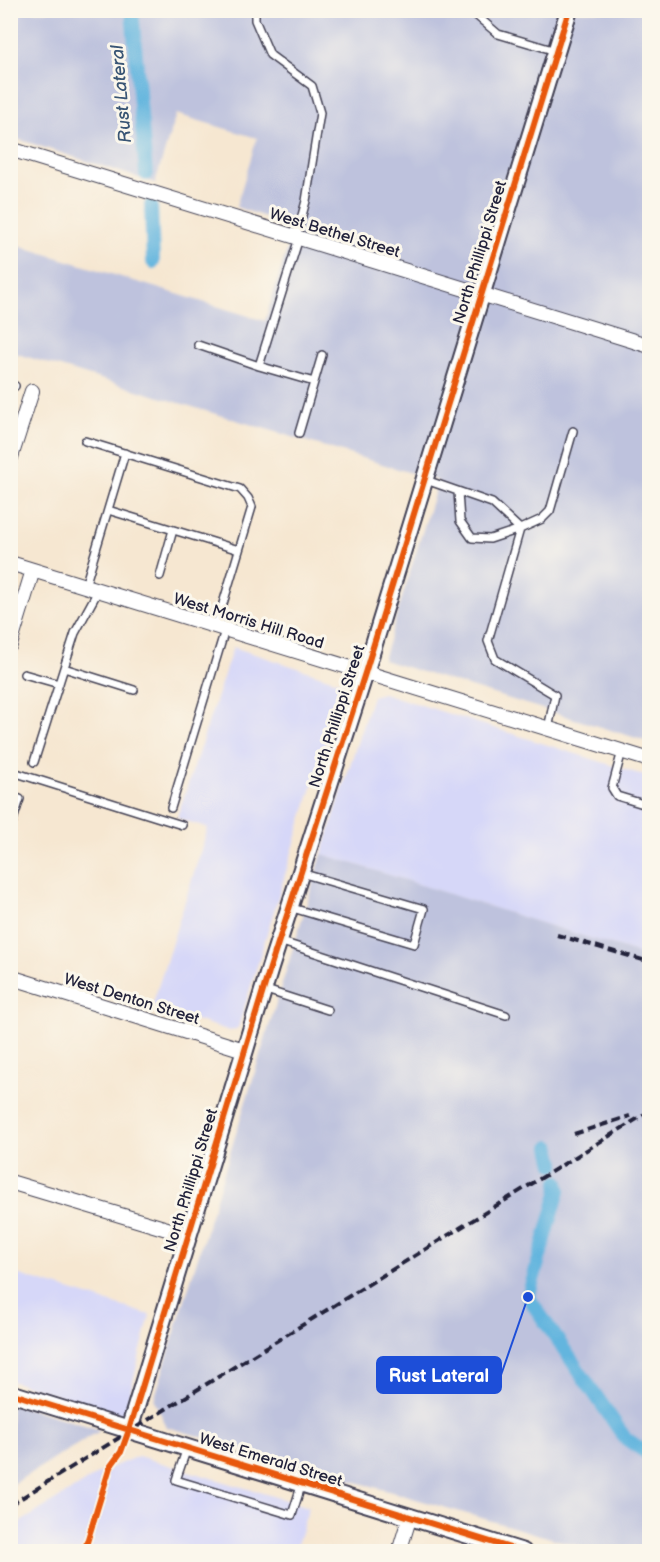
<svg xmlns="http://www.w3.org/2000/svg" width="660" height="1562" viewBox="0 0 660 1562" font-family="'Balsamiq Sans',sans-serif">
	<rect width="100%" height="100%" fill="#fbf7ec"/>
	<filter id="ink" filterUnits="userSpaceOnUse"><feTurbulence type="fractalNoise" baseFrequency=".0167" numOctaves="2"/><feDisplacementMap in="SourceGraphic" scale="12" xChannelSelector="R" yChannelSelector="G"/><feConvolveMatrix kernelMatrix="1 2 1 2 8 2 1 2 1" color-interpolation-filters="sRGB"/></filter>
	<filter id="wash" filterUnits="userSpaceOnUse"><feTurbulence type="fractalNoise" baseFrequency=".008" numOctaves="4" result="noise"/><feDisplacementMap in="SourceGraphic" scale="24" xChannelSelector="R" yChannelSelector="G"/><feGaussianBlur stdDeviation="1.35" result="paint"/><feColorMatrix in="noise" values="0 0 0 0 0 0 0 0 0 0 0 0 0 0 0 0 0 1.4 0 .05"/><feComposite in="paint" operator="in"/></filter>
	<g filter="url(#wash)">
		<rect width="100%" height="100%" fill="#f6e7d1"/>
		<!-- built -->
		<path fill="#d6d7f8" d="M 11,11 L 22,11 L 11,48 Z
			M 233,647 L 344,683 L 238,1028 L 230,1031 L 152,1006 L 208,828 L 177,818 Z
			M 383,693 L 649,777 L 649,957 L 322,854 L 372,696 Z
			M 10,1272 L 150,1315 L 124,1416 L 11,1381 Z
			M 138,1456 L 309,1507 L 295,1551 L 11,1552 L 11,1528 L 101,1472 Z"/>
		<!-- industrial -->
		<path fill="#bec2dd" d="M 22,11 L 649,11 L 649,742 L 383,660 L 438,481 L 11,352 L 10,243 L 265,321 L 294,227 L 236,207 L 257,138 L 176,114 L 155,183 L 11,137 L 11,48 Z
			M 322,854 L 649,957 L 649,1551 L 595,1551 L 167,1427 L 154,1400 Z
			M 11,1403 L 101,1430 L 11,1485 Z"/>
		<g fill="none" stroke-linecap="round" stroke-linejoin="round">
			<!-- canal -->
			<path stroke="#63b5de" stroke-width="14" d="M 132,10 L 146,174
				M 151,205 L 153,262
				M 550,1147 L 554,1164
				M 558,1182 L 559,1190 L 528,1297 L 625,1438 L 650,1455"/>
		</g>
	</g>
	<g filter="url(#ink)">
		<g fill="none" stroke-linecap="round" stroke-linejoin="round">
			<defs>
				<path id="service" d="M 255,10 L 255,20 L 270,55 L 312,86 L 320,113 L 306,201 L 296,237
					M 470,10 L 498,34 L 556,51
					M 299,238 L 259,366 L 314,382
					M 198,345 L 259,366
					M 10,385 L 15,386
					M 299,433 L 322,355
					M 85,441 L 240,489 L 248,498 L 252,507 L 216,627
					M 426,480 L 492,503 L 520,529
					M 458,492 L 460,521 L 472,538 L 490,539 L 520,529
					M 108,510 L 239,550
					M 160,576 L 173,530
					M 85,586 L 125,453
					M 64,668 L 134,690
					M 24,674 L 59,684
					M 548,729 L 555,695 L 495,659 L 488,641 L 520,529 L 542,519 L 550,511 L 573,431
					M 622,751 L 612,788 L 617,796 L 650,806
					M 34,762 L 75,633 L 98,591
					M 10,771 L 182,825
					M 10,796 L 20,799 L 10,829
					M 171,808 L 225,630
					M 289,907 L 414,944 L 424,909 L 301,873
					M 279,941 L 506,1015
					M 263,989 L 328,1010
					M 187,1448 L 176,1480 L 292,1515 L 302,1483"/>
				<path id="minor" d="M 10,149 L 650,346
					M 10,460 L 32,391
					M 10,563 L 650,760
					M 10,645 L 33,570
					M 10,977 L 244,1050
					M 10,1182 L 187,1235
					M 399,1552 L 410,1516"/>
				<path id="tertiary" d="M 10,1393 L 523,1552
					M 129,1430 L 270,968 L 365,673 L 569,10"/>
			</defs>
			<!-- service casing -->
			<use href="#service" stroke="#424052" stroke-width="10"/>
			<!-- minor casing -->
			<use href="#minor" stroke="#424052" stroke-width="16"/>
			<!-- tertiary casing -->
			<use href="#tertiary" stroke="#424052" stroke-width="20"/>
			<!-- service -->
			<use href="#service" stroke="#fff" stroke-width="7"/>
			<!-- minor -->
			<use href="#minor" stroke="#fff" stroke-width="14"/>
			<!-- tertiary -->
			<use href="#tertiary" stroke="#fff" stroke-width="16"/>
			<!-- rail -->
			<path stroke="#22223b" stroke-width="4" stroke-dasharray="9 4.5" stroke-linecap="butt" d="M 557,935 L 650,962
				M 574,1134 L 630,1116
				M 10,1505 L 650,1111"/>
			<defs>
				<path id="cycleway" d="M 10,1393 L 523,1552
					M 84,1552 L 110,1467 L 121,1452 L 129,1430 L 270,968 L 365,673 L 569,10"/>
			</defs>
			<!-- cycleway casing -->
			<use href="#cycleway" stroke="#fbf7ec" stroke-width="10"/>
			<!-- cycleway -->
			<use href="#cycleway" stroke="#e8590c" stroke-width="6"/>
		</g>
	</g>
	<g text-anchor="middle" stroke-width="6" stroke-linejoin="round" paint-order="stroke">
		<!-- street labels -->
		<g font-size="16" fill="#22223b" stroke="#fbf7ec">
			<text transform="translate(335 232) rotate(17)" y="6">West Bethel Street</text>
			<text transform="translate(479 252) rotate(-73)" y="6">North Phillippi Street</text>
			<text transform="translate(249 620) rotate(17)" y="6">West Morris Hill Road</text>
			<text transform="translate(336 716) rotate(-72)" y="6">North Phillippi Street</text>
			<text transform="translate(132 998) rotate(17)" y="6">West Denton Street</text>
			<text transform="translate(190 1180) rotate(-73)" y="6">North Phillippi Street</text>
			<text transform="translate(271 1459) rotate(17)" y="6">West Emerald Street</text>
		</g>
		<!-- water labels -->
		<g font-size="18" font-style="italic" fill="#395574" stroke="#fbf7ec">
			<text transform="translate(121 94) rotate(-95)" y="6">Rust Lateral</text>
		</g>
	</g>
	<!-- callouts -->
	<path fill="none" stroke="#1d4ed8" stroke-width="2" d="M528 1297L501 1375"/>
	<circle fill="#1d4ed8" stroke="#fbf7ec" stroke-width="2" cx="528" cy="1297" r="6"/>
	<rect fill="#1d4ed8" stroke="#1d4ed8" stroke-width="2" x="377" y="1357" width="124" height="36" rx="6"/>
	<g font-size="18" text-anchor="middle" font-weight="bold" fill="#fff">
		<text x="439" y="1382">Rust Lateral</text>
	</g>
	<!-- margin -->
	<rect width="660" height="1562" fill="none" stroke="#fbf7ec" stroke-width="36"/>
</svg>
